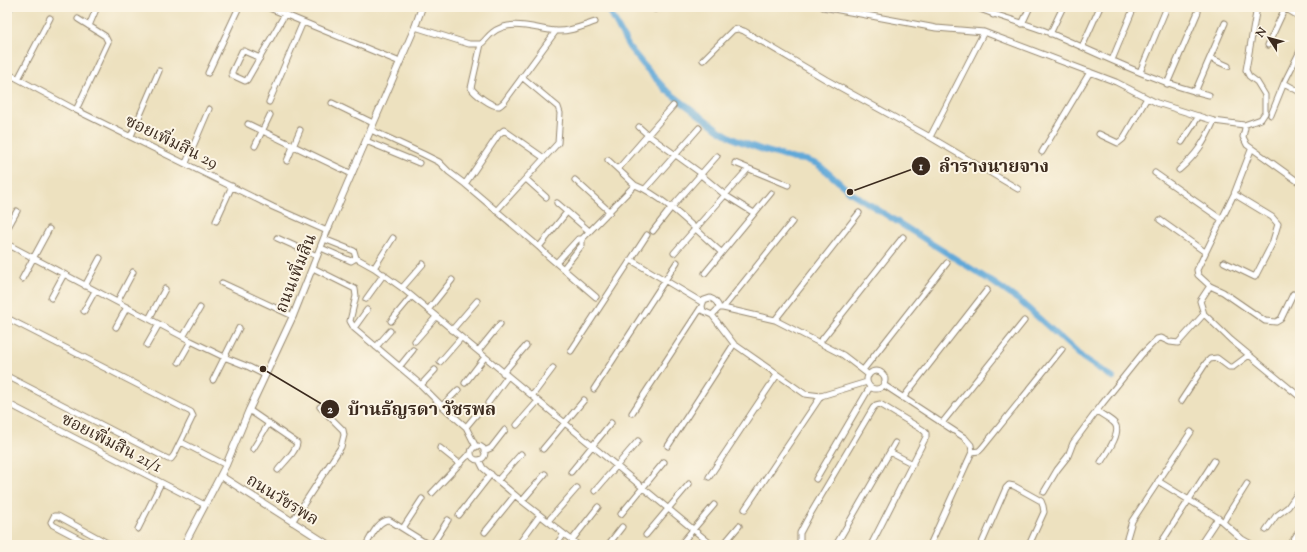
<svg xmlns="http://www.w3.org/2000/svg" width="1307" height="552" viewBox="0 0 1307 552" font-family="'Sorts Mill Goudy','Noto Serif Thai',serif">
	<rect width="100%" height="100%" fill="#fcf5e5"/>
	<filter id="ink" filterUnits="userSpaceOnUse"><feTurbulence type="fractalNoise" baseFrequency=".025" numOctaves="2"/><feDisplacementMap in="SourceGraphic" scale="8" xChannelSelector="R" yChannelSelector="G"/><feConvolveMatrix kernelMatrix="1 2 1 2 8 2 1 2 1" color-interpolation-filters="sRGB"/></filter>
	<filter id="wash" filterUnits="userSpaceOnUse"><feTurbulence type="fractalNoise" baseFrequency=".012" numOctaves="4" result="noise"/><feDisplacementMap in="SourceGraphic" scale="16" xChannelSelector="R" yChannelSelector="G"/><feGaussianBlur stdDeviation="0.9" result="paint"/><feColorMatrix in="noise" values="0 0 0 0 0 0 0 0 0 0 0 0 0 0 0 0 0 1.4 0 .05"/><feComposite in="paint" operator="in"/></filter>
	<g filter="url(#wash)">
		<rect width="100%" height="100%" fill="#ede1bf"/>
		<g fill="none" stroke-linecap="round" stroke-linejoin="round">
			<!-- canal -->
			<path stroke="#61a8d8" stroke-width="6" d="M 607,7 L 629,47 L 647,69 L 666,90 L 719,130 L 736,140 L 763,150 L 794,159 L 806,160 L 817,164 L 825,170 L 850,192 L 994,283 L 1021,302 L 1083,358 L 1113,378"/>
			<!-- river -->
			<path stroke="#61a8d8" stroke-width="11" d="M 7,10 L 9,7"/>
		</g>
	</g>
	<g filter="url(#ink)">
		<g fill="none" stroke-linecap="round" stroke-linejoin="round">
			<defs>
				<path id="minor" d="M 267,7 L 400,62
					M 823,7 L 936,28 L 984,32 L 1116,82 L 1157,103 L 1214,121 L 1244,125 L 1261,119 L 1265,113 L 1265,95 L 1257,82 L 1249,76 L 1246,70 L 1257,7
					M 975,7 C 999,17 1025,23 1050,33 C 1102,55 1153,82 1209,95
					M 1286,7 L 1285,8 L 1300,17
					M 655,9 L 657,7
					M 993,15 L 996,7
					M 1022,24 L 1030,7
					M 89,26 L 97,7
					M 415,27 L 469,44 L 481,44 C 485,41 488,36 492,33 C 510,18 535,29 556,31 C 569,32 583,26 595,22
					M 1050,34 L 1063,7
					M 481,44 L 471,88 C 475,94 492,107 499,106 C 501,105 502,104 504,102 L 556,31
					M 1268,45 L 1285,8
					M 1082,47 L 1100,7
					M 1300,51 L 1284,83 L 1300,92
					M 260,58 L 244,51 L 242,51 L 232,72 L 232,75 L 245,81 L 247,80 L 285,14
					M 1210,58 L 1228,66
					M 703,60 L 733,30 L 738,29 L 744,31 L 825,79 L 930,137 L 1018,189
					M 1112,60 L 1134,7
					M 1140,72 L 1167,7
					M 7,73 L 76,110 L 273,207 L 327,231
					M 208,73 L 239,7
					M 18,79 L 50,18
					M 1167,84 L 1198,12
					M 1195,92 L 1225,23
					M 269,102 L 303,22
					M 332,103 L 373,123
					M 76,110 L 108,42 L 105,36 L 78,19
					M 1271,115 L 1284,83
					M 248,124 L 352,174
					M 1244,125 L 1245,128 L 1243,137 L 1247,145 L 1300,183
					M 639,127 L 648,135 L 702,174
					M 371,130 L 423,154 L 439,162 L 449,172 L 465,184 L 539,247 L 548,256 L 596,297
					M 1099,134 L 1118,143 L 1123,139 L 1147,98
					M 131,136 L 159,71
					M 930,137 L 984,32
					M 366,141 L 419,163
					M 1182,142 L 1199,116
					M 255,146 L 270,115
					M 1251,150 L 1234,194 L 1197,270 L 1198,275 L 1210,286 L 1223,292 L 1265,321 L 1276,322 L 1281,319 L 1293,294
					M 1042,152 L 1090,72
					M 608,160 L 635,185
					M 287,161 L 300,130
					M 186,163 L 209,109
					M 735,163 L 788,185
					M 618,169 L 673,106
					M 1179,170 C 1197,154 1204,143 1214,121
					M 1155,173 L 1221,219
					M 701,175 L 725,195 L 754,213
					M 526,179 L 546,197
					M 575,180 L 610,212
					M 465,184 L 499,134 L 504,130 L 544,158
					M 645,189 L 699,128
					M 557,203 L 589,231
					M 496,211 L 558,143 L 560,113 L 558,107 L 522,77
					M 1160,220 L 1205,252
					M 216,221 L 232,186
					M 7,229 L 17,211
					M 653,231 L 671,208 L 717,156
					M 277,238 L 317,256
					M 324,239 L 354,251 L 356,258 L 374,268 L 402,288 L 712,545
					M 7,244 L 191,341 L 224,357 L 249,367 L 265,375
					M 539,247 L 567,212
					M 321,248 L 351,261 L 356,258
					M 674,253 L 747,170
					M 631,260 L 703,303
					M 1224,262 L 1255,277 L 1272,244 L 1278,224 L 1272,217 L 1234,194
					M 556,263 L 578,239 L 582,239 L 635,185 C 664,196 698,232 721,252
					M 313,268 L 355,289 L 356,296 L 350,321 L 354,328 L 421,385 L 442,406 L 466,427 L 476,447
					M 374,268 L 393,238
					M 563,269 L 582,245 L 582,239
					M 705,273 L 771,193
					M 22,279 L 49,229
					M 222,283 L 293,316
					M 85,286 L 100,258
					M 1210,286 L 1200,301 L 1204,314 L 1231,340 L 1300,397
					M 402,288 L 423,264
					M 51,298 L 64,274
					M 710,298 C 716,300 718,303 719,308 L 712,315 L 703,311 L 702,306 L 704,300 Z
					M 366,299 L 384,274
					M 117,302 L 133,272
					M 719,308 L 723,308 L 775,320 L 843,355 L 869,375
					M 723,308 L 792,222
					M 428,310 L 452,280
					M 84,311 L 95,291
					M 712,315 L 734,344 L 805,394 L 821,396 L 867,382
					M 7,318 L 191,412 L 193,416 L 174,455 L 171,459 L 168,459 L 7,376
					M 149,319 L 165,289
					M 775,320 L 859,213
					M 391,321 L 411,297
					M 116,327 L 127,307
					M 354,328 L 367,310
					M 452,330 L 477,301
					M 183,337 L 200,308
					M 415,341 L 436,317
					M 820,342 L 903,237
					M 147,345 L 159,324
					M 376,347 L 390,331
					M 478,351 L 500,324
					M 571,351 L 647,235
					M 179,362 L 191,341
					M 440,362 L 461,338
					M 400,366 L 413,350
					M 863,370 L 947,263
					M867 380a9 9 0 1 1 18 0a9 9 0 1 1-18 0Z
					M 503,373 L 526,346
					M 213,380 L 239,328
					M 465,383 L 485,357
					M 421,385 L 435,370
					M 884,385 L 965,438 L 971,445 L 972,452 L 930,545
					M 594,389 L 677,262
					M 532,396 L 553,368
					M 903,398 L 987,290
					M 1181,401 L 1206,363 L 1210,359 L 1217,358 L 1229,367 L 1233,367 L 1249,355
					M 7,403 L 205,505
					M 488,403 L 508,376
					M 442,406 L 458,390
					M 249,410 L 297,443 C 296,452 284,462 278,470
					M 1097,411 C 1102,415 1111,419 1115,424 C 1122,433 1106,454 1101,462
					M 632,413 L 702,306
					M 942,423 L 1024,321
					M 517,425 L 538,401
					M 466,427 L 481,409
					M 181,442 L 226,465
					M 668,446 L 734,344
					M471 453a7 7 0 1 1 14 0a7 7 0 1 1-14 0Z
					M 440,448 L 460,464
					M 253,449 L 269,423
					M 543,449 L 584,400
					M 484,451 L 491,448 L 505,430
					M 890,452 L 913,464
					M 972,452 L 979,451 L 982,448 L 1062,349
					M 479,460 L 483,468 L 522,501 L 578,545
					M 571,472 L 611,423
					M 709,477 L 777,375
					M 816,479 L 870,387
					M 498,480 L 521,454
					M 1158,481 L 1218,518 L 1242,539 L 1253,545
					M 595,491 L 638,441
					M 1044,492 L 1057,470 L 1068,456 L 1073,443 L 1102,404 L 1142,354 L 1157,339 L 1161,338 L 1170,342 L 1178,343 L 1204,314
					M 432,493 L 466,457 L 471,454
					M 522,501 L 545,474
					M 745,509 L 821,396
					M 621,514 L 664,462
					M 459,515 L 491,474
					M 548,521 L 577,488
					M 292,522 L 341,447 L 344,435 L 343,430 L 320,407
					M 1223,522 L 1247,484
					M 403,528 L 422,499
					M 138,529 L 161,483
					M 1266,530 L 1276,516 L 1288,507 L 1300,490
					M 485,532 L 515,495
					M 646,535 L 689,484
					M 572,540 L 598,507
					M 1126,540 L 1140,545
					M 91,545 L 53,525 L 51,522 L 54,516 L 58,516 L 111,545
					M 366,545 C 371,537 378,520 389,520 L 429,545
					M 432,545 L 448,520
					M 518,545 L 540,515
					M 556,545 L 564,534
					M 608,545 L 622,527
					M 680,545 L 714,505
					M 723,545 L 739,526
					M 800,545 L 800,533 L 808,518 L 873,408 L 876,405 L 880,404 L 923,430 L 926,433 L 926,437 L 871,545
					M 836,545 L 895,443
					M 981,545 L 1006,488 L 1009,485 L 1014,486 L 1041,501 L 1043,506 L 1044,512 L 1029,545
					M 1125,545 L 1132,521 L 1191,432
					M 1158,545 L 1161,543 L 1214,461
					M 1200,545 L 1218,518
					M 1238,545 L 1242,539
					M 1290,545 L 1300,530"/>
				<path id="tertiary" d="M 221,476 L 329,545
					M 184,545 L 226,465 L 249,410 L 293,316 L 327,231 L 415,27 L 422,7"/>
			</defs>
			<!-- minor casing -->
			<use href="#minor" stroke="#94866e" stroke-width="7"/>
			<!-- tertiary casing -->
			<use href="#tertiary" stroke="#94866e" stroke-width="8"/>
			<!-- minor -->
			<use href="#minor" stroke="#fff" stroke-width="5"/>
			<!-- tertiary -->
			<use href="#tertiary" stroke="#fff" stroke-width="6"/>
		</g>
	</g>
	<g text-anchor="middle" stroke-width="4" stroke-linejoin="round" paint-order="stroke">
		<!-- street labels -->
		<g font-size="17" fill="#3b2a1e" stroke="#fcf5e5">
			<text transform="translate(172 141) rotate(26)" y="6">ซอยเพิ่มสิน 29</text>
			<text transform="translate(295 273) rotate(-68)" y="6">ถนนเพิ่มสิน</text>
			<text transform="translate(112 442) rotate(27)" y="6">ซอยเพิ่มสิน 21/1</text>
			<text transform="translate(283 499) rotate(32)" y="6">ถนนวัชรพล</text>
		</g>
	</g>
	<!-- callouts -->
	<path fill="none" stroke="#3b2a1e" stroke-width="1.5" d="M850 192L921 166M263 369L330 409"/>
	<g fill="#3b2a1e" stroke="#fcf5e5" stroke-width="1.5">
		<circle cx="850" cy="192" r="4"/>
		<circle cx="263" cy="369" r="4"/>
		<circle cx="921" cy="166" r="10"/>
		<circle cx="330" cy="409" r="10"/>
	</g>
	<g font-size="12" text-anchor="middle" font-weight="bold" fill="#fff">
		<text x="921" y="170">1</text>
		<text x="330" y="413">2</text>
	</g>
	<g font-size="18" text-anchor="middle" font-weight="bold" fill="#3b2a1e" stroke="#fcf5e5" stroke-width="4" stroke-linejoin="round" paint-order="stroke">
		<text x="994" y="172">ลำรางนายจาง</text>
		<text x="422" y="415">บ้านธัญรดา วัชรพล</text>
	</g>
	<!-- margin -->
	<rect width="1307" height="552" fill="none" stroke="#fcf5e5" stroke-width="24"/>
	<!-- north arrow -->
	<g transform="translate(1269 38) rotate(306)" stroke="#fcf5e5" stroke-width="3" paint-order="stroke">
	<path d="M0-3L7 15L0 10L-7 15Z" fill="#3b2a1e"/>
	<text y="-6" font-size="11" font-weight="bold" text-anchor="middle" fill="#3b2a1e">N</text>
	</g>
</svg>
